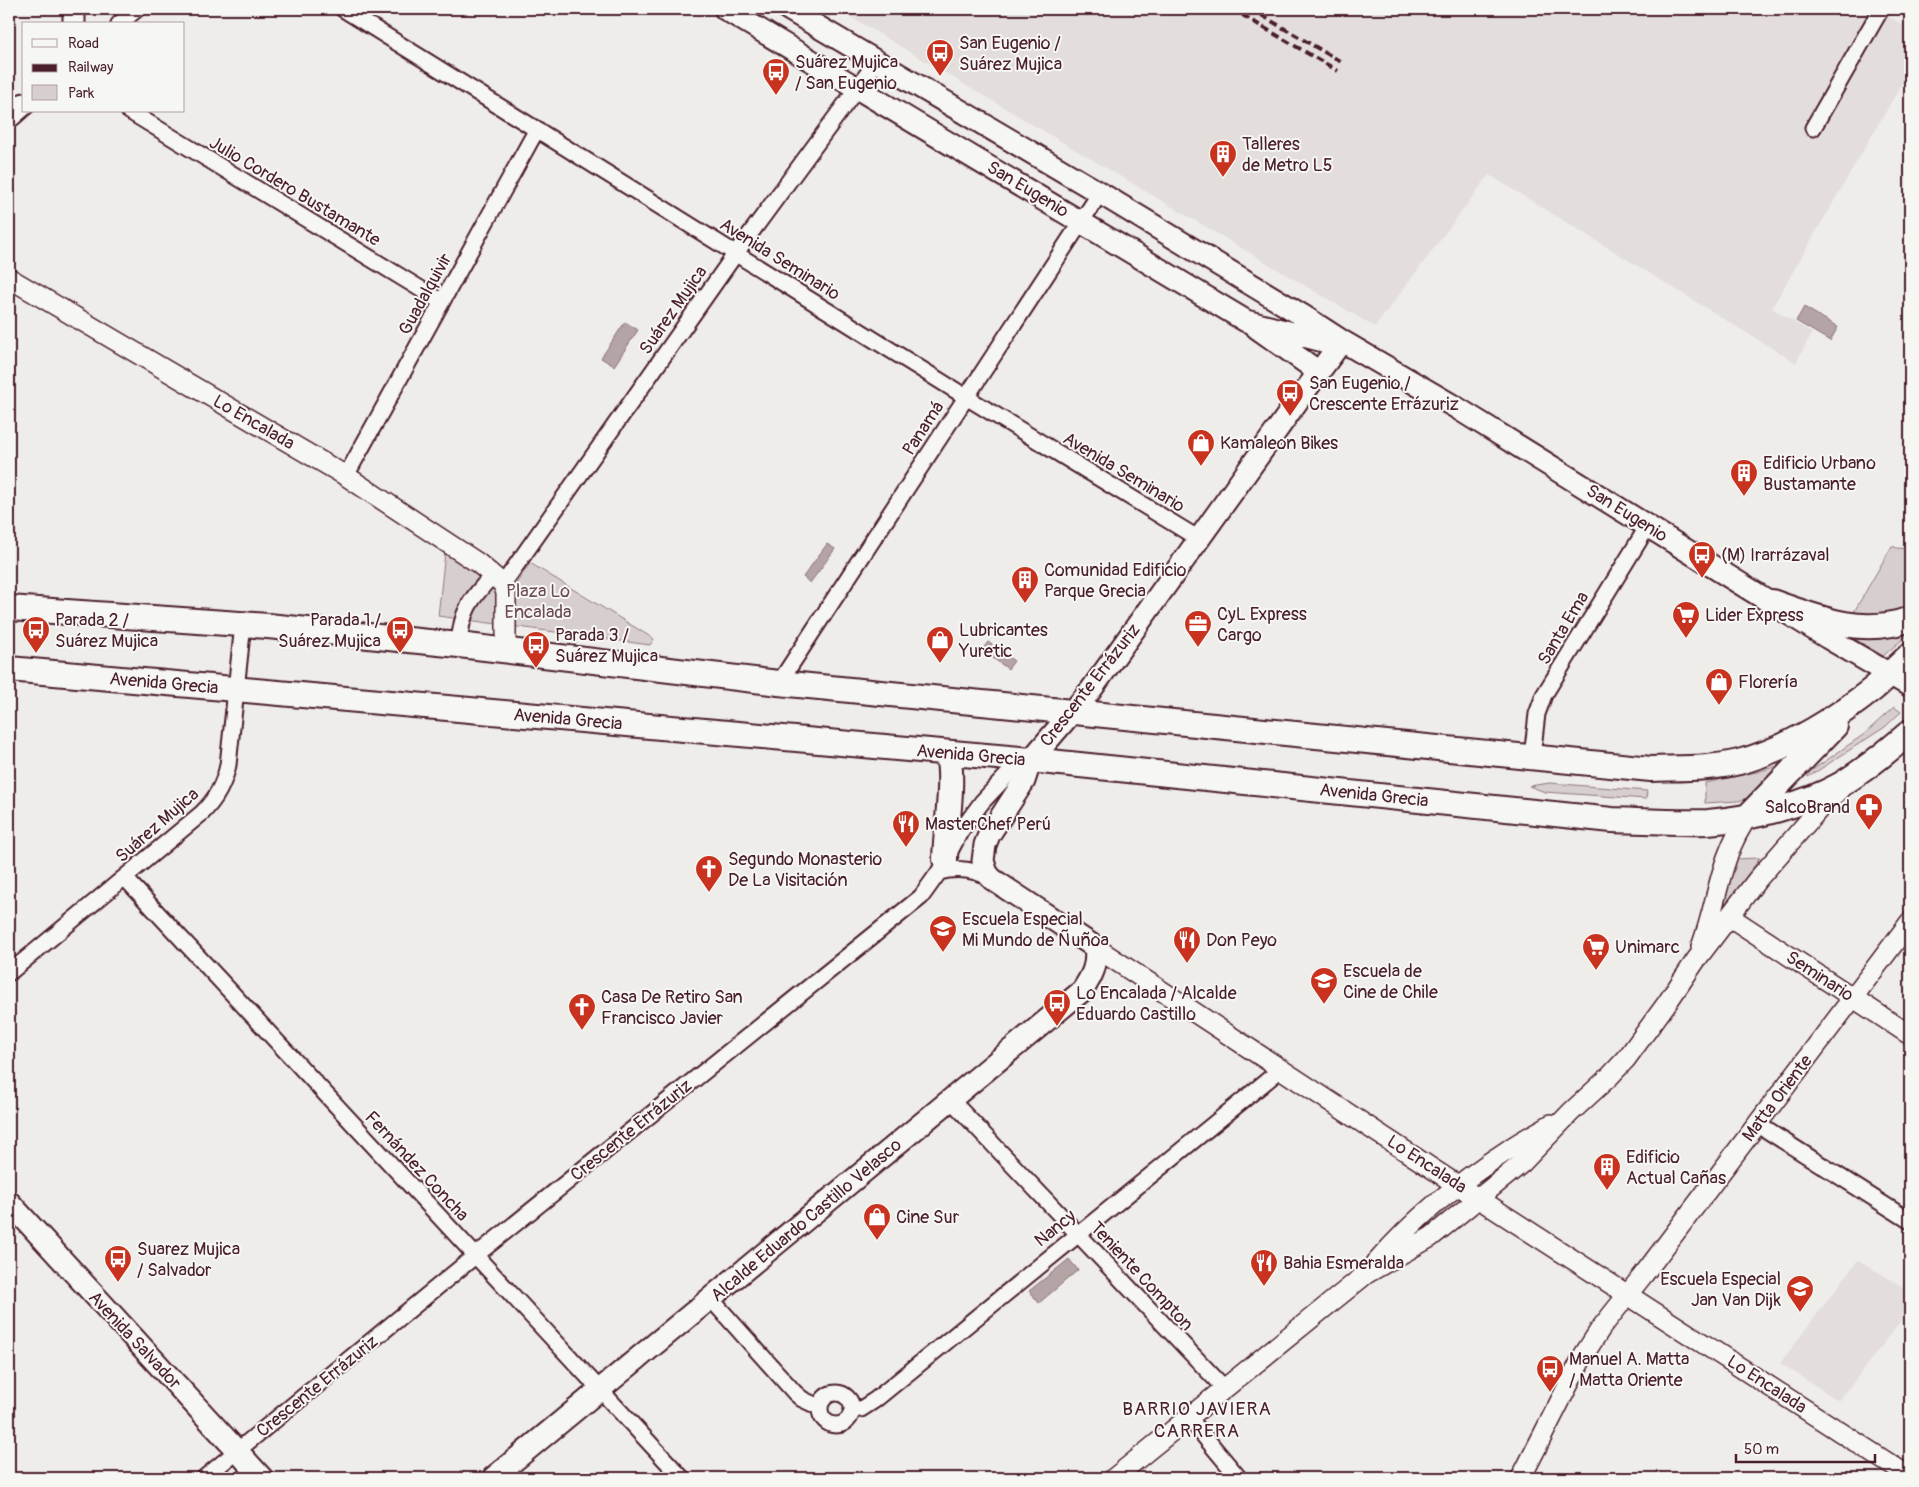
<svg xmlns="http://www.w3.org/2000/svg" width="1919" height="1487" viewBox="0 0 1919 1487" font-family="Pangolin,sans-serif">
	<rect width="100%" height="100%" fill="#efedea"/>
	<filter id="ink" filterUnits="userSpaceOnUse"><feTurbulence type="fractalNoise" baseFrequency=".02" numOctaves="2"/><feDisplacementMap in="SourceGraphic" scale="10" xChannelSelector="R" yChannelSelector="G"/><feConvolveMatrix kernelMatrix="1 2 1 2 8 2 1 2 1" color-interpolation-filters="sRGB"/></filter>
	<g filter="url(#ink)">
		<!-- built -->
		<path fill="#e3dedc" d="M 837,9 L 1876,9 L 1910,29 L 1910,70 L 1772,308 L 1812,333 L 1796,363 L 1489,175 L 1375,327 Z
			M 1858,1260 L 1910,1291 L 1910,1309 L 1839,1401 L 1780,1363 Z"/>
		<!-- green -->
		<path fill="#d7cfce" stroke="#90777c" d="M 1892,546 L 1897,548 L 1910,549 L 1910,610 L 1851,617 Z
			M 445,552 L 509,594 L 530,563 L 654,639 L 650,645 L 438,616 Z
			M 1910,626 L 1910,633 L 1883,656 L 1847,634 Z
			M 1894,707 L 1901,712 L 1885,727 L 1808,777 L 1808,773 L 1863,735 Z
			M 1784,764 L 1753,797 L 1738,801 L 1705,803 L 1705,783 L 1757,772 Z
			M 1550,783 L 1647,791 L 1646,799 L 1545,792 L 1529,786 Z
			M 1760,858 L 1726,904 L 1716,915 L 1734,859 Z"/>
		<!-- water -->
		<path fill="#b4a4a5" stroke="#8a6f74" d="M 1804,307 L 1838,327 L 1830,341 L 1796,321 Z
			M 625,322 L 638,330 L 614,366 L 601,358 Z
			M 827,544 L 835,549 L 810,583 L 803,577 Z
			M 988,642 L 1014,661 L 1008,669 L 982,650 Z
			M 1069,1259 L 1078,1270 L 1039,1303 L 1029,1291 Z"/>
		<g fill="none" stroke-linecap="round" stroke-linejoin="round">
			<defs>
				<path id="minor" d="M 343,9 L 966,397 L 1199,539
					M 119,24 L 137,9
					M 129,111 L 442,302
					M 1813,128 L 1881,9
					M 346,476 L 537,129
					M 503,584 L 736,253 L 877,61
					M 459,645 C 461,612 470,599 493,575
					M 779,683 L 1100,193
					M 1532,757 L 1537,714 L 1544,695 L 1648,526
					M 939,872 C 958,867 975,869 992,879
					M 125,878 L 682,1478
					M 9,973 L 202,813 C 216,799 224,785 228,765 L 243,624
					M 951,1100 L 1225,1389
					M 1757,1124 L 1910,1221
					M 711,1299 L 795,1393 L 802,1399 L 819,1407
					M820 1409a16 16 0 1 1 32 0a16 16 0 1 1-32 0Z
					M 852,1410 L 861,1409 L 875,1400 L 1280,1070
					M 1189,1418 L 1239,1478
					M 204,1478 L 475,1256 L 921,897 L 939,872 L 960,832 L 982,802 L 1013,769 L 1030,760"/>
				<path id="tertiary" d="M 9,278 L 346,476 L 478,563 L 503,584 L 506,593 L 506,650
					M 1730,917 L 1910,1035
					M 1095,947 L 1445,1177 L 1910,1477
					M 1701,947 C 1718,902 1719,856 1749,815
					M 1376,1263 C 1413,1220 1460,1181 1508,1150 C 1522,1140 1537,1133 1551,1124
					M 1114,1478 L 1366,1274 L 1431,1237 L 1522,1163 L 1571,1112 L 1610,1076 L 1626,1059 L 1667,1003 L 1696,960 L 1757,880 L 1820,808 L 1840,789
					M 1521,1478 L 1583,1356 L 1601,1328 L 1644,1274 L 1910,922"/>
				<path id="secondary" d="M 74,9 L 74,24
					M 725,9 L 1246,321 L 1323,341 L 1336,341
					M 788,9 L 1100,193 L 1305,317 L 1342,341 L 1457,408 L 1828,638 L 1910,686
					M 9,117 L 24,104
					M 1257,328 L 1309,365 L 1315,371 L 1316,376
					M 9,1202 L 262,1478
					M 493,1478 L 1082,991 C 1092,976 1098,965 1095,947 L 992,879 L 987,873 L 983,861 L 985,845 L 989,835 L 1024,781 L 1031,760 L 1091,690 L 1299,399 L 1342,341"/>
				<path id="primary" d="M 1772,602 C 1818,618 1862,637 1910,619
					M 9,608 L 268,626 L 459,645 L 779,683 L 1651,769 C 1680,768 1711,769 1739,762 C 1787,749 1834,720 1873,689 C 1886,678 1898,666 1910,655
					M 9,669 L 1031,760 L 1612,820 C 1644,821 1676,823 1708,822 C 1749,819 1804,805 1840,785 C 1865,770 1888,751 1910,732
					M 1749,815 L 1835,726
					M 945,859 C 946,828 954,783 948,754"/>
			</defs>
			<!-- minor casing -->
			<use href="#minor" stroke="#4a1f2b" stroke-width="19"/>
			<!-- tertiary casing -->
			<use href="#tertiary" stroke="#4a1f2b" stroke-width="22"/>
			<!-- secondary casing -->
			<use href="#secondary" stroke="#4a1f2b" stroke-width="25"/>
			<!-- primary casing -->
			<use href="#primary" stroke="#4a1f2b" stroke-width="28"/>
			<!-- minor -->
			<use href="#minor" stroke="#f6f6f2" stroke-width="15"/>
			<!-- tertiary -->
			<use href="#tertiary" stroke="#f6f6f2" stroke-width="19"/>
			<!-- secondary -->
			<use href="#secondary" stroke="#f6f6f2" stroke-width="21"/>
			<!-- primary -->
			<use href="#primary" stroke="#f6f6f2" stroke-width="24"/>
			<!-- rail -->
			<path stroke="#4a1f2b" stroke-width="4" stroke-dasharray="8 4" stroke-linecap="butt" d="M 1232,9 L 1338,71
				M 1251,9 L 1343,63"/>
		</g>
	</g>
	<!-- icons -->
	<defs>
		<symbol id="bus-pin" viewBox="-11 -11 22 30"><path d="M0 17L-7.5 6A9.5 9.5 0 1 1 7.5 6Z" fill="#c8321e" stroke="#f6f6f2"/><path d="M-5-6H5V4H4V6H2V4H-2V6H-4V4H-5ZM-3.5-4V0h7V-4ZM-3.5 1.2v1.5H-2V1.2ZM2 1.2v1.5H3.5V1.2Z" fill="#fff"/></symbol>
		<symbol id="building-pin" viewBox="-11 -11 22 30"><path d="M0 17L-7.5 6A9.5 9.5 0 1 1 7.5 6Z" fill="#c8321e" stroke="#f6f6f2"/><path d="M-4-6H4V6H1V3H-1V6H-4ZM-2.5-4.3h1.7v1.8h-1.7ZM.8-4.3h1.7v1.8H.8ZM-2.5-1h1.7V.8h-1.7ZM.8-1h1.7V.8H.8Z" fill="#fff"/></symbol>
		<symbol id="shop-pin" viewBox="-11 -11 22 30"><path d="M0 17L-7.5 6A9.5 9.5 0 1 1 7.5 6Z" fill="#c8321e" stroke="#f6f6f2"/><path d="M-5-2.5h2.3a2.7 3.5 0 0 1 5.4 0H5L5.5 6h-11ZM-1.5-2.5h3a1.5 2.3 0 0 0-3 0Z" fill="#fff"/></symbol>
		<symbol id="supermarket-pin" viewBox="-11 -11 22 30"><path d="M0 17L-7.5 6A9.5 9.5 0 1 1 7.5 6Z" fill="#c8321e" stroke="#f6f6f2"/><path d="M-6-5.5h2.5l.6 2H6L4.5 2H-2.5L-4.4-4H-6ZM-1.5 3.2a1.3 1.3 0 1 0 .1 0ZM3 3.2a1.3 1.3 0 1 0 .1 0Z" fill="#fff"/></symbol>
		<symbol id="office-pin" viewBox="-11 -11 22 30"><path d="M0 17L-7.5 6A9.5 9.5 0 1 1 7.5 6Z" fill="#c8321e" stroke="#f6f6f2"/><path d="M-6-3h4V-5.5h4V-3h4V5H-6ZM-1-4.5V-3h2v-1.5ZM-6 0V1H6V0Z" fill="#fff"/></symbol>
		<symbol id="pharmacy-pin" viewBox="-11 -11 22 30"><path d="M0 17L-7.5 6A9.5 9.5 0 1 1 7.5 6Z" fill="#c8321e" stroke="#f6f6f2"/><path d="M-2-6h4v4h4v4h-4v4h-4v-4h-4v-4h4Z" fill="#fff"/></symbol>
		<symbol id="restaurant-pin" viewBox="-11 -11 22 30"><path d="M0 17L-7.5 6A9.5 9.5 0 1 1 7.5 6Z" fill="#c8321e" stroke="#f6f6f2"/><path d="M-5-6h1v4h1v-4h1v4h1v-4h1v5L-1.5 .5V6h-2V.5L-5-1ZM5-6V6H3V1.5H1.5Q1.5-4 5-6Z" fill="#fff"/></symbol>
		<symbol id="church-pin" viewBox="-11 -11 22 30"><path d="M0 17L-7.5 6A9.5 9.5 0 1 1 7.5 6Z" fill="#c8321e" stroke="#f6f6f2"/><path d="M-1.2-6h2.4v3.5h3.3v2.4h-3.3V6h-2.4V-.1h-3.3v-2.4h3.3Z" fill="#fff"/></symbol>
		<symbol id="school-pin" viewBox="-11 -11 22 30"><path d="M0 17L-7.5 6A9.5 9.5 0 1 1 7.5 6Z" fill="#c8321e" stroke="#f6f6f2"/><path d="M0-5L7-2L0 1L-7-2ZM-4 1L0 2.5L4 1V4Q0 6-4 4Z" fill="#fff"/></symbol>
		<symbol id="university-pin" viewBox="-11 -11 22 30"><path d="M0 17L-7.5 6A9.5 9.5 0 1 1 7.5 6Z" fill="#c8321e" stroke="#f6f6f2"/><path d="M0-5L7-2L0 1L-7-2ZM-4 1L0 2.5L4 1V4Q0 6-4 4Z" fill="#fff"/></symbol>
	</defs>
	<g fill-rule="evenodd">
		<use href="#bus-pin" x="924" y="37" width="32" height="43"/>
		<use href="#bus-pin" x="760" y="56" width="32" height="43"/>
		<use href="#building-pin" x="1207" y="138" width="32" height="43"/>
		<use href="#bus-pin" x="1274" y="377" width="32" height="43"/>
		<use href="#shop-pin" x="1185" y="427" width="32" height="43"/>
		<use href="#building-pin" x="1728" y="457" width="32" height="43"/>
		<use href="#bus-pin" x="1686" y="539" width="32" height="43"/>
		<use href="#building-pin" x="1009" y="564" width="32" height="43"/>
		<use href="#supermarket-pin" x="1670" y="599" width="32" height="43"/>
		<use href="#office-pin" x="1182" y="608" width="32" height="43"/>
		<use href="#bus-pin" x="20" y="614" width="32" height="43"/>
		<use href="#bus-pin" x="384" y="614" width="32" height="43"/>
		<use href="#shop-pin" x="924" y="624" width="32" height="43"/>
		<use href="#bus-pin" x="520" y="629" width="32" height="43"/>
		<use href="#shop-pin" x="1703" y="666" width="32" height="43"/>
		<use href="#pharmacy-pin" x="1853" y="791" width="32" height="43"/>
		<use href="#restaurant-pin" x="890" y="808" width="32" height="43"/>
		<use href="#church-pin" x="693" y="853" width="32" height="43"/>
		<use href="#school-pin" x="927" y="913" width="32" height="43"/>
		<use href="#restaurant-pin" x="1171" y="924" width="32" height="43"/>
		<use href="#supermarket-pin" x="1580" y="931" width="32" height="43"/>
		<use href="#university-pin" x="1308" y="965" width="32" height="43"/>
		<use href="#bus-pin" x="1041" y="987" width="32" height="43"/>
		<use href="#church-pin" x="566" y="991" width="32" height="43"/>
		<use href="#building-pin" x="1591" y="1151" width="32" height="43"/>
		<use href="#shop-pin" x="861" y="1201" width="32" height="43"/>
		<use href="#bus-pin" x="102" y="1243" width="32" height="43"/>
		<use href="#restaurant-pin" x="1248" y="1247" width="32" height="43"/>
		<use href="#school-pin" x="1784" y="1273" width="32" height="43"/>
		<use href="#bus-pin" x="1534" y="1353" width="32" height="43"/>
	</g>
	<g text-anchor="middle" stroke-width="4" stroke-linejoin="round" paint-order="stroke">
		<!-- poi labels -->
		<g font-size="18" fill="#4a1f2b" stroke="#f6f6f2" text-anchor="start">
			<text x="959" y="49">San Eugenio /<tspan x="959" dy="21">Suárez Mujica</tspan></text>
			<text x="795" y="68">Suárez Mujica<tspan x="795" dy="21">/ San Eugenio</tspan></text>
			<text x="1242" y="150">Talleres<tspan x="1242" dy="21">de Metro L5</tspan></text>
			<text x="1309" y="389">San Eugenio /<tspan x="1309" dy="21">Crescente Errázuriz</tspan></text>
			<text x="1220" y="449">Kamaleon Bikes</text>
			<text x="1763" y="469">Edificio Urbano<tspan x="1763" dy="21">Bustamante</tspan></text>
			<text x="1721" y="561">(M) Irarrázaval</text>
			<text x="1044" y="576">Comunidad Edificio<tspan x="1044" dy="21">Parque Grecia</tspan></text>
			<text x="1217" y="620">CyL Express<tspan x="1217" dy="21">Cargo</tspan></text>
			<text x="1705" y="621">Lider Express</text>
			<text x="55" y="626">Parada 2 /<tspan x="55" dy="21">Suárez Mujica</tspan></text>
			<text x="381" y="626" text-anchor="end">Parada 1 /<tspan x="381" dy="21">Suárez Mujica</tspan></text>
			<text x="959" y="636">Lubricantes<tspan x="959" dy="21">Yuretic</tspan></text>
			<text x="555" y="641">Parada 3 /<tspan x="555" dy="21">Suárez Mujica</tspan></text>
			<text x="1738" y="688">Florería</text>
			<text x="1850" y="813" text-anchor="end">SalcoBrand</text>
			<text x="925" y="830">MasterChef Perú</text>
			<text x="728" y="865">Segundo Monasterio<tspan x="728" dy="21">De La Visitación</tspan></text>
			<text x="962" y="925">Escuela Especial<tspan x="962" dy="21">Mi Mundo de Ñuñoa</tspan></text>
			<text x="1206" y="946">Don Peyo</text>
			<text x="1615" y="953">Unimarc</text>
			<text x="1343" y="977">Escuela de<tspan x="1343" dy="21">Cine de Chile</tspan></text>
			<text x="1076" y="999">Lo Encalada / Alcalde<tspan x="1076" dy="21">Eduardo Castillo</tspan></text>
			<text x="601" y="1003">Casa De Retiro San<tspan x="601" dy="21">Francisco Javier</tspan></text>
			<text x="1626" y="1163">Edificio<tspan x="1626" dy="21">Actual Cañas</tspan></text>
			<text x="896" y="1223">Cine Sur</text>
			<text x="137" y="1255">Suarez Mujica<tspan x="137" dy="21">/ Salvador</tspan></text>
			<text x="1283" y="1269">Bahia Esmeralda</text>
			<text x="1781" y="1285" text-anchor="end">Escuela Especial<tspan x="1781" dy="21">Jan Van Dijk</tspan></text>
			<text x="1569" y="1365">Manuel A. Matta<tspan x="1569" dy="21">/ Matta Oriente</tspan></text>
		</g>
		<!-- street labels -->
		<g font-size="18" fill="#4a1f2b" stroke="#f6f6f2">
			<text transform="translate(1028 189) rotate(31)" y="6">San Eugenio</text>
			<text transform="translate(295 191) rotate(31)" y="6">Julio Cordero Bustamante</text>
			<text transform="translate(780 259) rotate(32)" y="6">Avenida Seminario</text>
			<text transform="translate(425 294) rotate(-61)" y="6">Guadalquivir</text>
			<text transform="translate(673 310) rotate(-55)" y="6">Suárez Mujica</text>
			<text transform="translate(254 422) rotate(30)" y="6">Lo Encalada</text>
			<text transform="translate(923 428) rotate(-57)" y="6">Panamá</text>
			<text transform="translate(1124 472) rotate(31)" y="6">Avenida Seminario</text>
			<text transform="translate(1627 513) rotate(32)" y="6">San Eugenio</text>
			<text transform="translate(1563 628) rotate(-59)" y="6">Santa Ema</text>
			<text transform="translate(164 683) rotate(5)" y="6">Avenida Grecia</text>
			<text transform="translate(1090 685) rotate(-52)" y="6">Crescente Errázuriz</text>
			<text transform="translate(568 719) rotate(5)" y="6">Avenida Grecia</text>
			<text transform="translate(971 755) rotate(5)" y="6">Avenida Grecia</text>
			<text transform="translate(1374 795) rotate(6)" y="6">Avenida Grecia</text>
			<text transform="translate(157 825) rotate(-41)" y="6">Suárez Mujica</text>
			<text transform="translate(1820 976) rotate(33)" y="6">Seminario</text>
			<text transform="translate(1777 1098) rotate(-53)" y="6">Matta Oriente</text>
			<text transform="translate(631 1130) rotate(-39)" y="6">Crescente Errázuriz</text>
			<text transform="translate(1427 1164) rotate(33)" y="6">Lo Encalada</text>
			<text transform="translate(417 1166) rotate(47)" y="6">Fernández Concha</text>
			<text transform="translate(806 1220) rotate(-40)" y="6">Alcalde Eduardo Castillo Velasco</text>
			<text transform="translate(1055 1228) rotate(-39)" y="6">Nancy</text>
			<text transform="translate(1142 1276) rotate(47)" y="6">Teniente Compton</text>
			<text transform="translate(135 1340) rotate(47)" y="6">Avenida Salvador</text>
			<text transform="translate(1767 1384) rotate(33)" y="6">Lo Encalada</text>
			<text transform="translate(317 1386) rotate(-39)" y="6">Crescente Errázuriz</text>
		</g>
		<!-- park labels -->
		<g font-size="18" fill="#6d4b54" stroke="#f6f6f2">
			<text x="538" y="597">Plaza Lo<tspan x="538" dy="21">Encalada</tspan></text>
		</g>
		<!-- neighbourhood labels -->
		<g font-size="19" letter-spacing="1" fill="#4a1f2b" stroke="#f6f6f2">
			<text x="1197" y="1415">BARRIO JAVIERA<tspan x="1197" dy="22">CARRERA</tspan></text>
		</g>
	</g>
	<!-- margin -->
	<rect width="1919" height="1487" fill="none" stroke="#f6f6f2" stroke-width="30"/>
	<rect x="15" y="15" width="1889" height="1457" fill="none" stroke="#4a1f2b" stroke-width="2" filter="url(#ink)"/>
	<!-- legend -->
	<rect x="22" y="22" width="162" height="90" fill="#f6f6f2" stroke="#b1a0a2"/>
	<rect x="32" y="39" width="25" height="8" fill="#f6f6f2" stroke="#b1a0a2"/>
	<text x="68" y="48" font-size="15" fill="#4a1f2b">Road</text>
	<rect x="32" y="64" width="25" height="8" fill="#4a1f2b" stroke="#b1a0a2"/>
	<text x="68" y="72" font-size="15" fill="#4a1f2b">Railway</text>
	<rect x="32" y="85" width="25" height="15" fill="#d7cfce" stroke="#b1a0a2"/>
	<text x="68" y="98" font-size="15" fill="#4a1f2b">Park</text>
	<!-- scale -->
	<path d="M1736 1454v8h139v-8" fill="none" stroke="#4a1f2b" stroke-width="2.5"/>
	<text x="1744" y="1454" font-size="15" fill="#4a1f2b" stroke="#f6f6f2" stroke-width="4" paint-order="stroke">50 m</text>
</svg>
